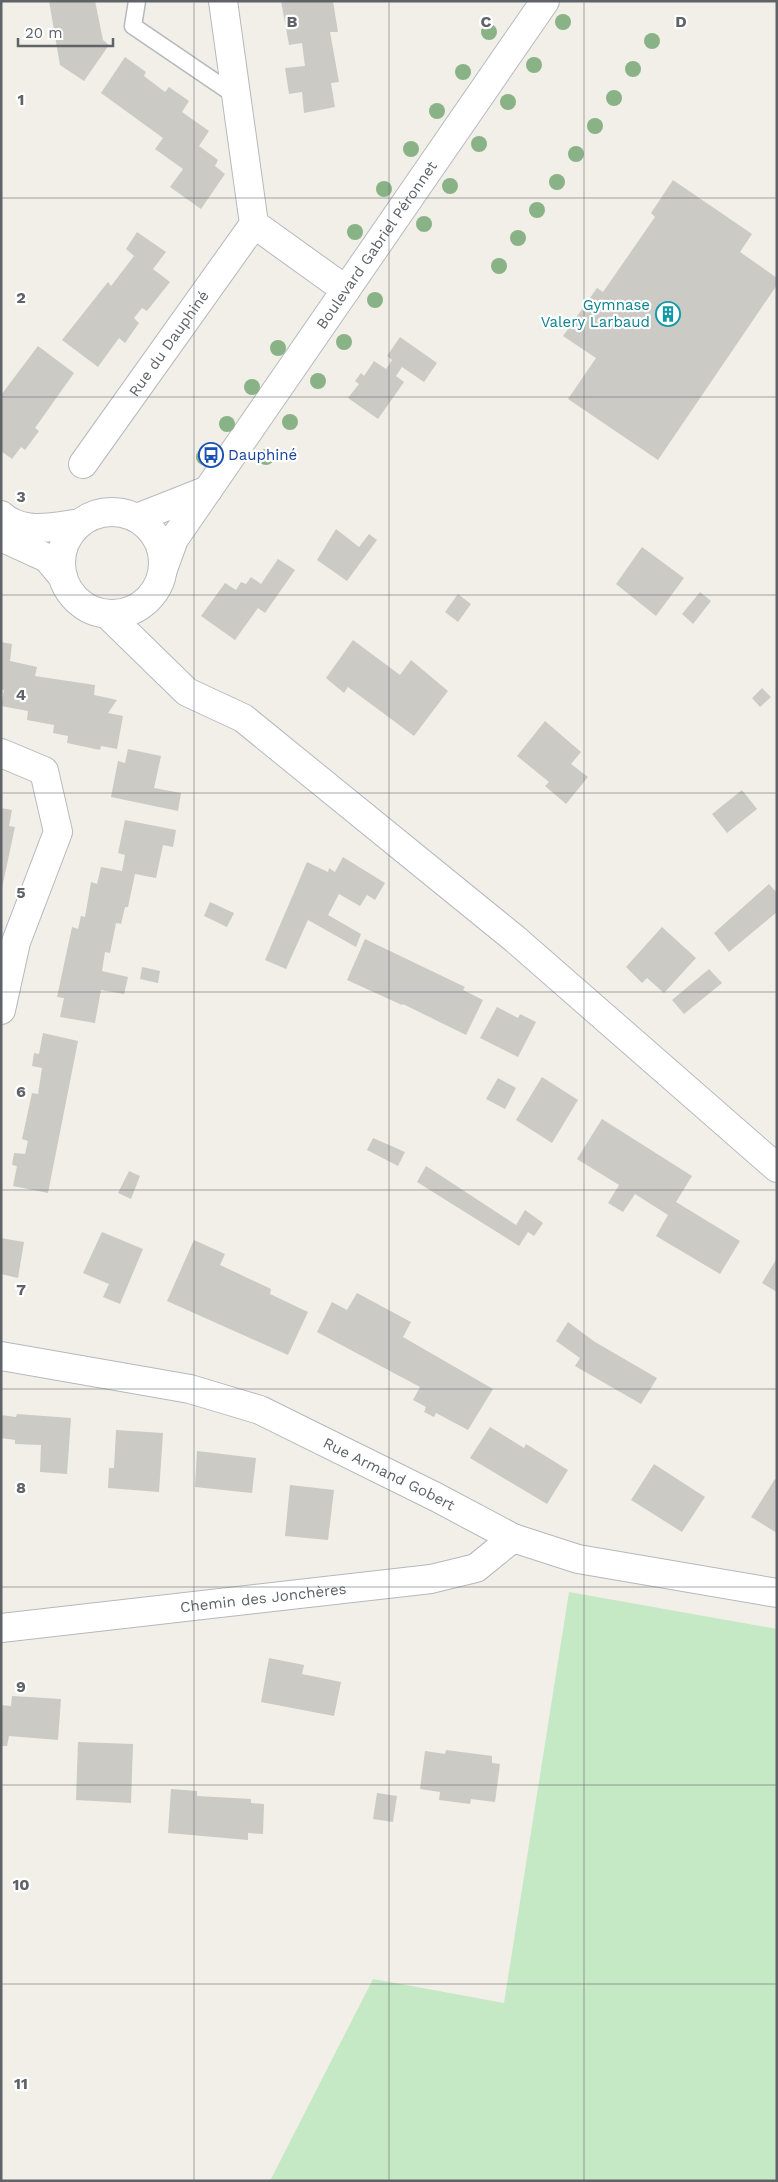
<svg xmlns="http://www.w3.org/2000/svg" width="778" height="2182" viewBox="0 0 778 2182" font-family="'Work Sans',sans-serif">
	<rect width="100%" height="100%" fill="#f1efe8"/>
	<!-- green -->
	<path fill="#c5e8c5" d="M 569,1592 L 777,1629 L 777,2181 L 270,2181 L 373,1979 L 504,2003 Z"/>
	<!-- building -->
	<path fill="#cccac5" d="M 49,1 L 95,1 L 103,40 L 109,45 L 84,81 L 60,65 Z
		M 281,1 L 333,1 L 338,32 L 330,32 L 339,82 L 331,83 L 335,107 L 304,113 L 302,92 L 289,94 L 285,68 L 305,66 L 302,43 L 289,45 Z
		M 125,57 L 146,72 L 144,76 L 165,92 L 169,87 L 189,101 L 182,112 L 209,131 L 199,146 L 218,160 L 215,166 L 225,174 L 201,209 L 170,187 L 183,169 L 155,149 L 163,138 L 101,93 Z
		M 673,180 L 752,234 L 740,252 L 777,278 L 777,285 L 658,460 L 568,399 L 596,358 L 563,336 L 597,288 L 603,292 L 655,217 L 651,213 Z
		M 137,232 L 166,252 L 153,269 L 170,282 L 147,311 L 142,308 L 134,318 L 139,323 L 125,343 L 119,338 L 98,367 L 62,340 L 108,282 L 111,286 L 134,256 L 126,249 Z
		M 400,337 L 437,363 L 424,382 L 402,367 L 396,376 L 404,382 L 378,419 L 348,398 L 359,384 L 355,381 L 361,373 L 364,376 L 374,361 L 386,369 L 392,360 L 387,356 Z
		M 38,346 L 74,373 L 35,428 L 39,431 L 25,450 L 21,447 L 12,459 L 1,451 L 1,395 Z
		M 336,529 L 359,547 L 369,534 L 377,540 L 347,581 L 317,560 Z
		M 642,547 L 684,578 L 656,616 L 616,584 Z
		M 278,559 L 295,570 L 265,613 L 258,608 L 235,640 L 201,616 L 225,583 L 236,590 L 241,582 L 246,584 L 251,577 L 261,584 Z
		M 700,592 L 711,601 L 693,624 L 682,614 Z
		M 458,594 L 471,604 L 458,622 L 445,612 Z
		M 353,640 L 400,675 L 411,660 L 448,691 L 414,736 L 348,687 L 344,693 L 326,678 Z
		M 1,642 L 12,644 L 10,661 L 37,667 L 35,676 L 95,685 L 94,695 L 117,700 L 108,713 L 123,716 L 117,749 L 101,746 L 100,750 L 67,743 L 68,736 L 53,733 L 54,725 L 27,720 L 28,711 L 1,706 L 4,690 L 1,689 Z
		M 762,688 L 771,697 L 760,707 L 752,698 Z
		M 545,721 L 581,752 L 571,764 L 588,777 L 566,804 L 545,786 L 549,782 L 517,756 Z
		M 128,749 L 161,756 L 154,788 L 181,793 L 178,811 L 111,797 L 118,761 L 125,763 Z
		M 742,790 L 757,809 L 727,833 L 712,814 Z
		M 1,808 L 12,810 L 9,826 L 15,827 L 2,888 Z
		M 125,820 L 176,830 L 173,847 L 163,845 L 156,878 L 135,874 L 128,907 L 125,907 L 121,924 L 116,923 L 110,953 L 105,952 L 102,971 L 128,977 L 124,994 L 101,990 L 95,1023 L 60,1017 L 64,998 L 57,997 L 72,927 L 78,929 L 81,916 L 85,917 L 91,882 L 97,884 L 101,867 L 122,871 L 125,855 L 118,853 Z
		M 343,857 L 385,883 L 375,900 L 367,895 L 360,906 L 339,894 L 328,915 L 361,934 L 356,947 L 308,920 L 286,969 L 265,960 L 307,862 L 328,872 L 329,868 L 335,872 Z
		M 769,884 L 777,893 L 777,912 L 729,952 L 714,933 Z
		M 210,902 L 234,913 L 227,927 L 204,916 Z
		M 662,927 L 696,958 L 664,993 L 647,978 L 642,983 L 626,967 Z
		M 365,939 L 465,987 L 463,990 L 483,1000 L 466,1035 L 403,1004 L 402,1005 L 347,980 Z
		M 142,967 L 160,971 L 158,983 L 140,979 Z
		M 709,969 L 722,983 L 684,1014 L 672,1000 Z
		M 497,1007 L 518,1018 L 520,1014 L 536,1022 L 518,1057 L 480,1038 Z
		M 43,1033 L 78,1041 L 48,1193 L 13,1186 L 17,1166 L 12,1165 L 14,1153 L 25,1154 L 28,1141 L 22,1139 L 32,1093 L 38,1094 L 42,1068 L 32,1066 L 34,1053 L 39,1054 Z
		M 542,1077 L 578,1100 L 552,1143 L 516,1120 Z
		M 498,1078 L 516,1088 L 505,1109 L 486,1099 Z
		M 602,1119 L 692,1176 L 676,1202 L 740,1241 L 720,1274 L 656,1236 L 668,1215 L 635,1194 L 623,1212 L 608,1203 L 619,1185 L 577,1159 Z
		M 373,1138 L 405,1152 L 398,1166 L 367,1150 Z
		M 426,1166 L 516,1225 L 525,1210 L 543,1223 L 534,1236 L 528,1232 L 519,1246 L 417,1182 Z
		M 129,1171 L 140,1176 L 131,1199 L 118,1193 Z
		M 102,1232 L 143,1249 L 120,1304 L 103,1297 L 109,1284 L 83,1273 Z
		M 1,1238 L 24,1242 L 18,1278 L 1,1274 Z
		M 194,1240 L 225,1254 L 220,1265 L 271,1289 L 270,1294 L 308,1312 L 288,1355 L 167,1301 Z
		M 777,1258 L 777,1292 L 762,1283 Z
		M 357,1293 L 411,1322 L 403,1337 L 493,1389 L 468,1430 L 436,1413 L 434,1417 L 424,1412 L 426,1407 L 413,1400 L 420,1387 L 317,1332 L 332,1302 L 347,1310 Z
		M 568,1322 L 595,1342 L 657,1378 L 641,1404 L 575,1366 L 580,1358 L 556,1341 Z
		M 17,1414 L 71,1418 L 67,1474 L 40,1472 L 41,1445 L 15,1444 L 15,1440 L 1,1438 L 1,1415 L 16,1417 Z
		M 490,1427 L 524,1448 L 526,1444 L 568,1470 L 547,1504 L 470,1458 Z
		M 116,1430 L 163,1433 L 159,1492 L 108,1488 L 109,1468 L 114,1468 Z
		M 197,1451 L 256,1458 L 252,1493 L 195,1487 Z
		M 654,1464 L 705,1497 L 682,1532 L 631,1500 Z
		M 775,1479 L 777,1480 L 777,1533 L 751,1517 Z
		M 290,1485 L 334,1490 L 328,1540 L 285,1536 Z
		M 269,1658 L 304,1665 L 302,1674 L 341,1682 L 334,1716 L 261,1702 Z
		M 12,1696 L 61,1699 L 58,1740 L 9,1736 L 7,1746 L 1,1746 L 1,1705 L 11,1706 Z
		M 78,1742 L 133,1744 L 131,1803 L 76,1800 Z
		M 446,1750 L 492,1756 L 492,1763 L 500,1764 L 495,1802 L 471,1799 L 470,1804 L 439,1800 L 440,1792 L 420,1789 L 425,1751 L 445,1754 Z
		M 171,1789 L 197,1791 L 197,1796 L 251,1799 L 251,1803 L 264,1804 L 263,1834 L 248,1833 L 248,1840 L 168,1833 Z
		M 377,1793 L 397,1796 L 393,1822 L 373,1819 Z"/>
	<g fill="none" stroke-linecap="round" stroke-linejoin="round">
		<defs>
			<path id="service" d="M 137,1 L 133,26 L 236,96"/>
			<g id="minor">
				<path d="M 254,224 L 346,290"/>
				<path id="s1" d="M 83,464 L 254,224 L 223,1"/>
				<path d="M 1,753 L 44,771 L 58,832 L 16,942 L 1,1010"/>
				<path id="s2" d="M 1,1356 L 190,1389 L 260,1410 L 436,1497 L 513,1538 L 578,1559 L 777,1593"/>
				<path id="s3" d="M 1,1628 L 431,1579 L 476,1568 L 513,1538"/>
			</g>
			<g id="secondary">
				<circle cx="112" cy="563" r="51"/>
				<path d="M 1,515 C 23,535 53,527 80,523"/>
				<path d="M 137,518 L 208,490"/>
				<path d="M 1,537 L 47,558 L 63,577"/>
				<path id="s4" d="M 163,569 L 174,539 L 545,1"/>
				<path d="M 107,614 L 187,692 L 243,718 L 515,939 L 777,1168"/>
			</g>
		</defs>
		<!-- service casing -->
		<use href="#service" stroke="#b5b8bc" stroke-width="19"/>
		<!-- minor casing -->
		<use href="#minor" stroke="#b5b8bc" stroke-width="30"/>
		<!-- secondary casing -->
		<use href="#secondary" stroke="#b6babf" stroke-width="30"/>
		<!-- service -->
		<use href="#service" stroke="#fff" stroke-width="16"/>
		<!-- minor -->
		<use href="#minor" stroke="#fff" stroke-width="28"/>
		<!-- secondary -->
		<use href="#secondary" stroke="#fff" stroke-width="28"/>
	</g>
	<!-- trees -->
	<g fill="#89b387">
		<circle cx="563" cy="22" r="8"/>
		<circle cx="489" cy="32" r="8"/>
		<circle cx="652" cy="41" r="8"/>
		<circle cx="534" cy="65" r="8"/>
		<circle cx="633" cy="69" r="8"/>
		<circle cx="463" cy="72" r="8"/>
		<circle cx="614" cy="98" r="8"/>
		<circle cx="508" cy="102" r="8"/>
		<circle cx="437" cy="111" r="8"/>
		<circle cx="595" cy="126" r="8"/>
		<circle cx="479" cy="144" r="8"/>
		<circle cx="411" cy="149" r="8"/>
		<circle cx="576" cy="154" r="8"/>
		<circle cx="557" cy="182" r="8"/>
		<circle cx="450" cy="186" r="8"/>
		<circle cx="384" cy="189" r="8"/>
		<circle cx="537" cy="210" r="8"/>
		<circle cx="424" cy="224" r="8"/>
		<circle cx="355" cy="232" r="8"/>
		<circle cx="518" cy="238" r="8"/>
		<circle cx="499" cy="266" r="8"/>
		<circle cx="375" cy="300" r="8"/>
		<circle cx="344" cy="342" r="8"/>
		<circle cx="278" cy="348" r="8"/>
		<circle cx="318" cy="381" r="8"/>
		<circle cx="252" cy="387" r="8"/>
		<circle cx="290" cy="422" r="8"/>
		<circle cx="227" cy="424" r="8"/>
		<circle cx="204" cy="457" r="8"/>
		<circle cx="266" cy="457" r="8"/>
	</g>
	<!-- grid -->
	<path fill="none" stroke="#5f6368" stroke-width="1" stroke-opacity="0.55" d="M 194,1 L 194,2181M 389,1 L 389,2181M 584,1 L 584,2181M 1,198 L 777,198M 1,397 L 777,397M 1,595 L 777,595M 1,793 L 777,793M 1,992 L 777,992M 1,1190 L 777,1190M 1,1389 L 777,1389M 1,1587 L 777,1587M 1,1785 L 777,1785M 1,1984 L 777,1984"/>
	<!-- icons -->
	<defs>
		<symbol id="building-ring" viewBox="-11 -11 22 22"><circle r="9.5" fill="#fff" stroke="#0f9aa8" stroke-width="1.5"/><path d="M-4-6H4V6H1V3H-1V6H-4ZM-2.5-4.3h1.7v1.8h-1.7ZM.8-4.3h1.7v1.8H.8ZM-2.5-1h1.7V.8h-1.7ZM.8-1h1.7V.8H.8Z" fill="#0f9aa8"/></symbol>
		<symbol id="bus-ring" viewBox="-11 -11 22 22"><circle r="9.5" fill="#fff" stroke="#1a4fb4" stroke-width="1.5"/><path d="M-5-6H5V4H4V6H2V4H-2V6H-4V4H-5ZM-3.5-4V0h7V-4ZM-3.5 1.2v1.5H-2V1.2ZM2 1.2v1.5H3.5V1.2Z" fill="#1a4fb4"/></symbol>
	</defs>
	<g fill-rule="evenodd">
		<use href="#building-ring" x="654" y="300" width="28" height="28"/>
		<use href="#bus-ring" x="197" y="441" width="28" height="28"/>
	</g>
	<g text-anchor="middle" stroke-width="4.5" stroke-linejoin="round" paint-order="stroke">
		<!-- street labels -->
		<g font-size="15" fill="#5f6368" stroke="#fff">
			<text dy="5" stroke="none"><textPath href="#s4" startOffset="389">Boulevard Gabriel Péronnet</textPath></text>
			<text dy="5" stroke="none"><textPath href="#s1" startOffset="148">Rue du Dauphiné</textPath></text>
			<text dy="5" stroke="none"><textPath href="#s2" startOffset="409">Rue Armand Gobert</textPath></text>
			<text dy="5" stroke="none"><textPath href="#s3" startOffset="264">Chemin des Jonchères</textPath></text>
		</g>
		<!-- culture labels -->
		<g font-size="15" fill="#0d838f" stroke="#fff" text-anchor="end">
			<text x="650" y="310">Gymnase<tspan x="650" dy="17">Valery Larbaud</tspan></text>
		</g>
		<!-- transit labels -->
		<g font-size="15" fill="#164399" stroke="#fff" text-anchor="start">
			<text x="228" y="460">Dauphiné</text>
		</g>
	</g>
	<g font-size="16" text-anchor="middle" font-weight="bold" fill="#5f6368" stroke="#fff" stroke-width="4.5" stroke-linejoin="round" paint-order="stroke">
		<text x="292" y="27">B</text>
		<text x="486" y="27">C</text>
		<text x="681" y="27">D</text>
		<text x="21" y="105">1</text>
		<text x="21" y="303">2</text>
		<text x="21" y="502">3</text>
		<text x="21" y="700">4</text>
		<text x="21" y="898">5</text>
		<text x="21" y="1097">6</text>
		<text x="21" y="1295">7</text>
		<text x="21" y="1493">8</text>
		<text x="21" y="1692">9</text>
		<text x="21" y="1890">10</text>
		<text x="21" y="2089">11</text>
	</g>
	<!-- border -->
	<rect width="778" height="2182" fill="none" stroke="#5f6368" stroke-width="5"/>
	<!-- scale -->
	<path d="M18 38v8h95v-8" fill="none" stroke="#5f6368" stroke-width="2.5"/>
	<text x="25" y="38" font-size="15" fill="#5f6368" stroke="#ffffff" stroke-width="4" paint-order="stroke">20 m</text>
</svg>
